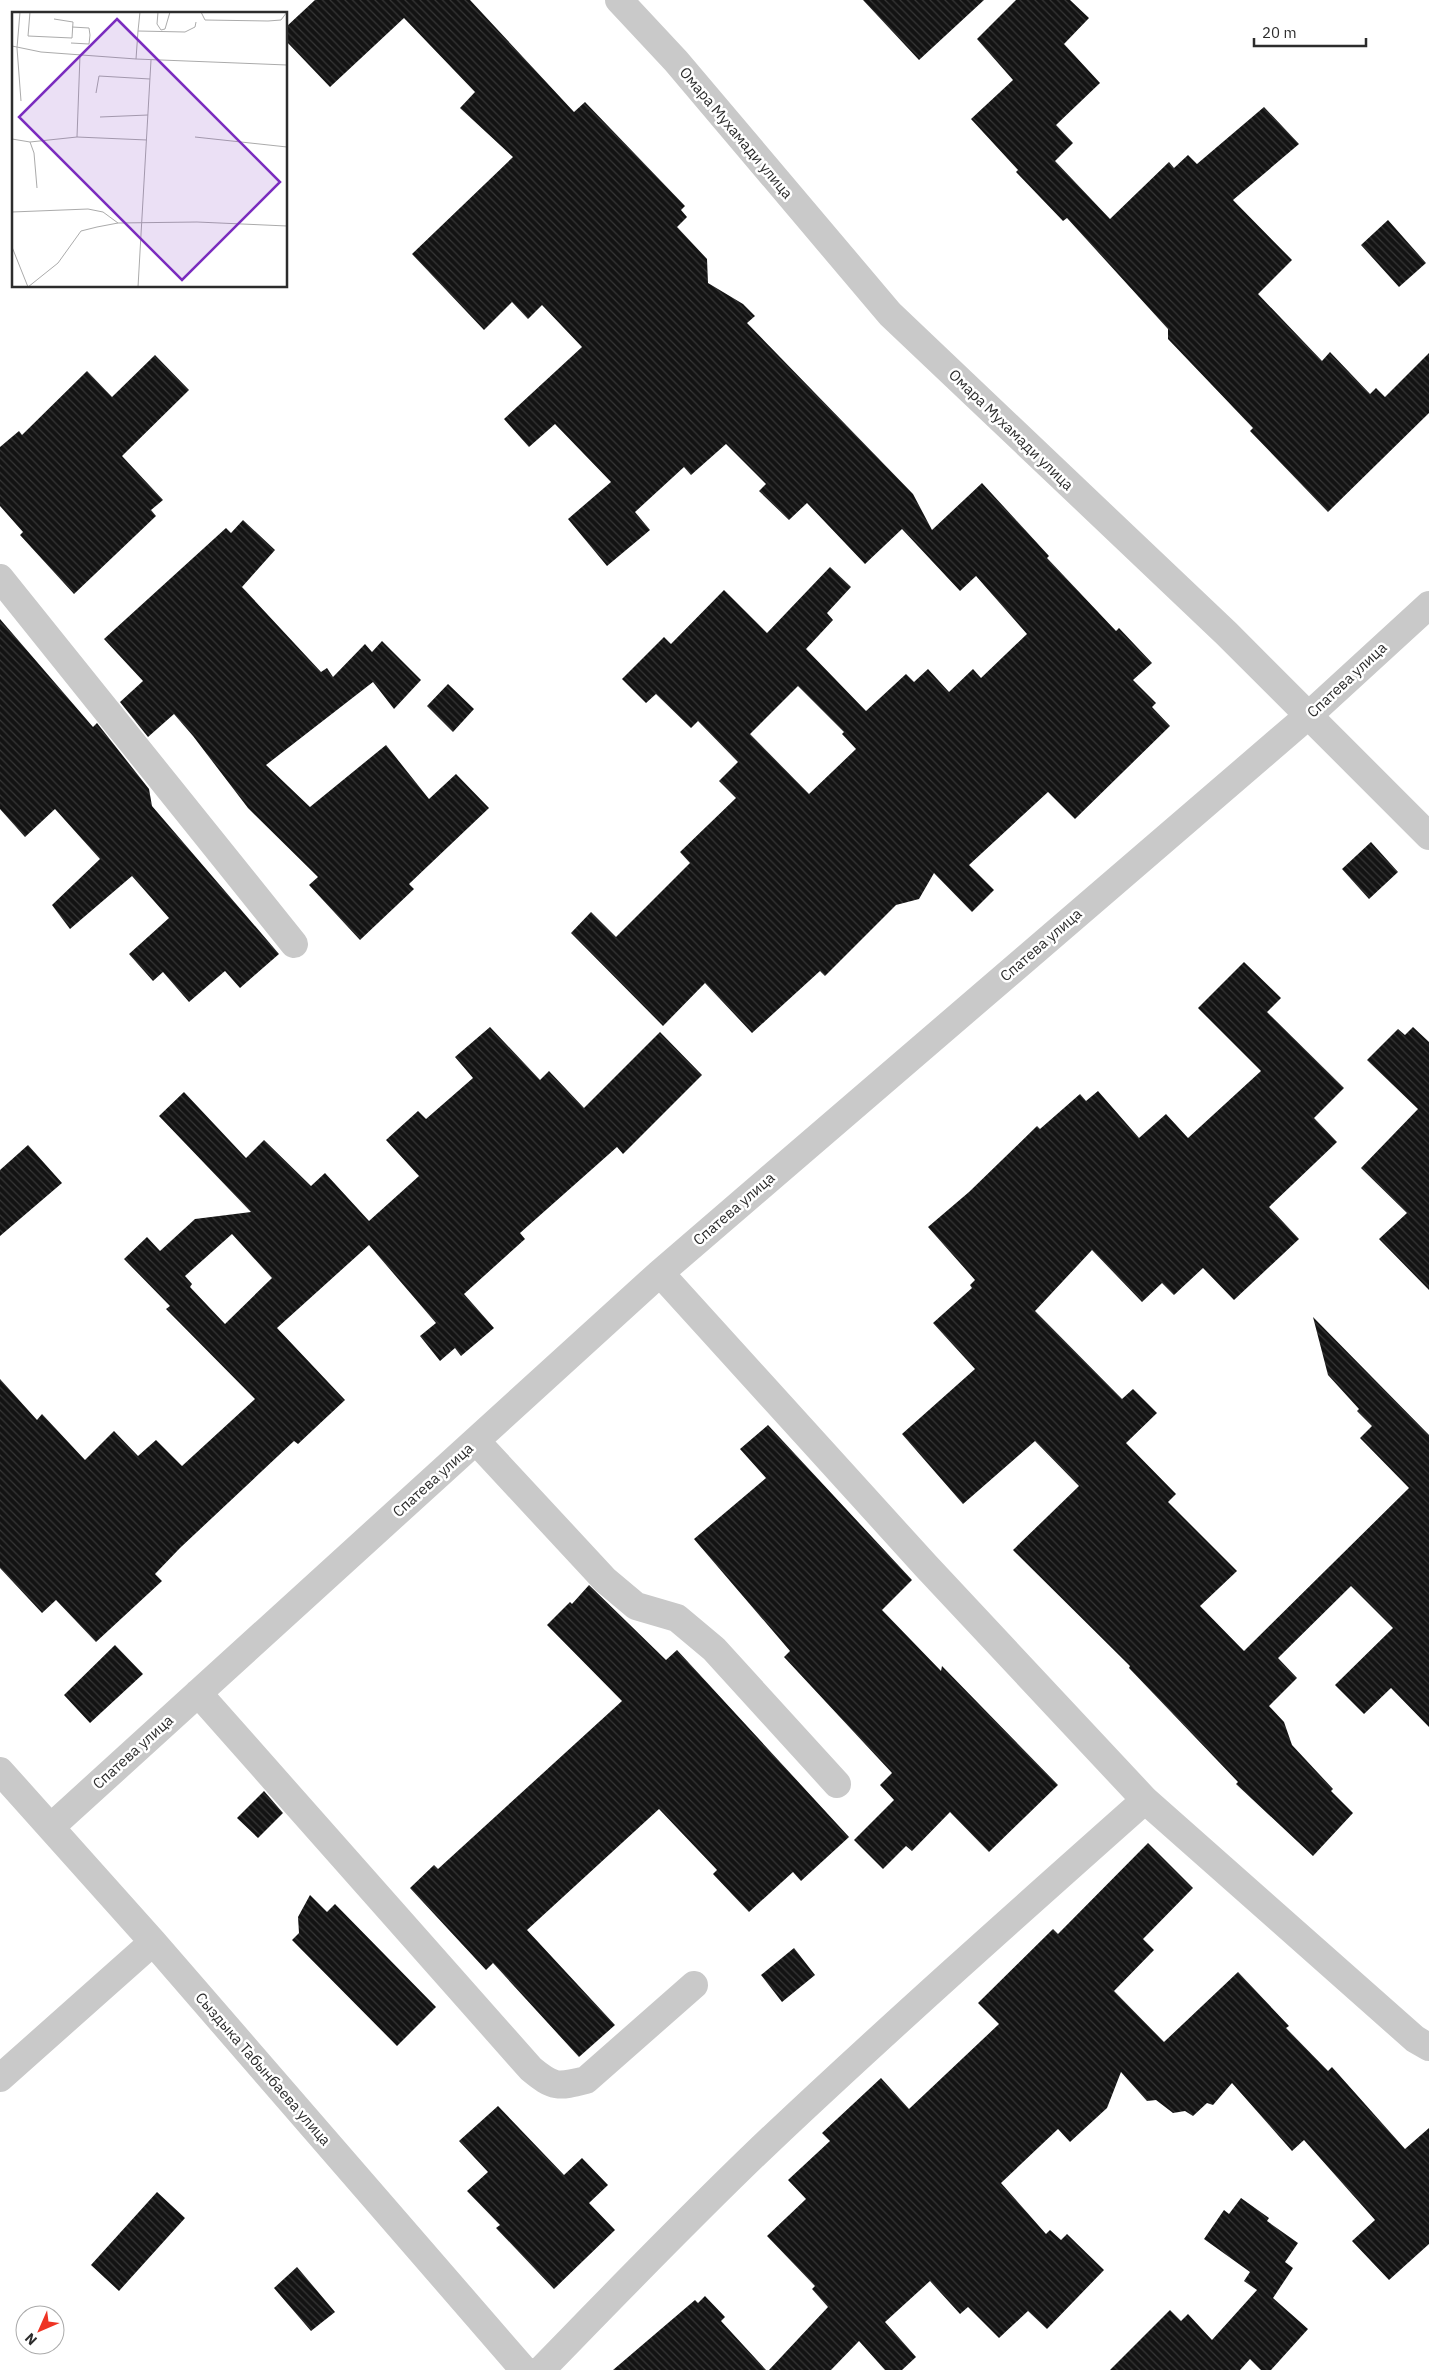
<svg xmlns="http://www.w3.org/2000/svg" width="1429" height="2370" viewBox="0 0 1429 2370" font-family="'IBM Plex Sans',sans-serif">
	<defs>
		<pattern id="building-back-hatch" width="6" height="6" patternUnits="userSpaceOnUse" patternTransform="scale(1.25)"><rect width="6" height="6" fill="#131313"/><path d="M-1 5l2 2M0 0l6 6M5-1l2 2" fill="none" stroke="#363636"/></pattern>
	</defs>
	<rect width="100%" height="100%" fill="#fff"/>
	<!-- building -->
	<path fill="url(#building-back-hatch)" fill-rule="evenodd" d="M 315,0 L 470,0 L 574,112 L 585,102 L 685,206 L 681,210 L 687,217 L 677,227 L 707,259 L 708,283 L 743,304 L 755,316 L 747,323 L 913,494 L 932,530 L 982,483 L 1049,556 L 1047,558 L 1116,631 L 1119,628 L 1152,663 L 1133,680 L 1156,703 L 1152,707 L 1170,726 L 1075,819 L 1048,792 L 969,865 L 994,890 L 972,912 L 934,873 L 919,899 L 896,905 L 825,976 L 820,971 L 752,1033 L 705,983 L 663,1026 L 571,933 L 591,912 L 616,937 L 690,863 L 680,852 L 736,798 L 719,781 L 738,762 L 698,721 L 691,728 L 656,694 L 646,703 L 622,679 L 664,637 L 671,644 L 724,590 L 767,633 L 830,567 L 851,587 L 827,613 L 833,620 L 806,649 L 866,711 L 906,674 L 914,682 L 928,669 L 949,692 L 973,669 L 981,678 L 1027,634 L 976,576 L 960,591 L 902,529 L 865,564 L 807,503 L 789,520 L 759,491 L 766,484 L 726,444 L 691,475 L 684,467 L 635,512 L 650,530 L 607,566 L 568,519 L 611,482 L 555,424 L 529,447 L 504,419 L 582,347 L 542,305 L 528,319 L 512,302 L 484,330 L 412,254 L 513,157 L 460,108 L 475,92 L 404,18 L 330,87 L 286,41 L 286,27 ZM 798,686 L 844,732 L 842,734 L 856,749 L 809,794 L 750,734 Z
		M 863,0 L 984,0 L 919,60 Z
		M 1016,0 L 1070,0 L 1089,18 L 1064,44 L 1100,83 L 1056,125 L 1073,143 L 1055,161 L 1110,219 L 1169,162 L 1174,168 L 1188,155 L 1197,164 L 1264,107 L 1299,144 L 1233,200 L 1292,260 L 1258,294 L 1322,361 L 1330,352 L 1370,394 L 1376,388 L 1385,397 L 1429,353 L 1429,413 L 1328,512 L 1250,431 L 1253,428 L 1168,339 L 1168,329 L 1067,218 L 1063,221 L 1016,172 L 1018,170 L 971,119 L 1013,80 L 977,39 Z
		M 1388,220 L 1426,263 L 1399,287 L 1361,245 Z
		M 155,355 L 189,390 L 122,456 L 163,500 L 151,510 L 156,516 L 74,594 L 20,535 L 23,532 L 0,506 L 0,447 L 19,431 L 22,435 L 87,371 L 112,397 Z
		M 243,520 L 275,550 L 242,587 L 321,672 L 327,668 L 333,677 L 365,644 L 372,652 L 382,641 L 421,680 L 394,709 L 373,682 L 266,765 L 310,807 L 386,745 L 429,799 L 456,774 L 489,808 L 409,884 L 414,889 L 360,940 L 309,885 L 318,877 L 248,808 L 193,736 L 174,714 L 148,737 L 120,702 L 143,681 L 104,639 L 226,528 L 231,533 Z
		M 0,619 L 93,727 L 97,723 L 149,789 L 152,806 L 279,954 L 240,988 L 225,971 L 189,1002 L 163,972 L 153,981 L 129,954 L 169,918 L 132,876 L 70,929 L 52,905 L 100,859 L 55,809 L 25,837 L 0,809 Z
		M 448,684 L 474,709 L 453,732 L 427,706 Z
		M 1371,842 L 1398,872 L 1369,899 L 1342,869 Z
		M 1244,962 L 1281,998 L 1267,1012 L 1344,1088 L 1314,1118 L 1337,1142 L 1269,1207 L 1299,1239 L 1234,1300 L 1203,1268 L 1174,1295 L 1162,1283 L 1142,1302 L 1092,1250 L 1035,1311 L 1122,1399 L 1133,1389 L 1157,1413 L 1126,1443 L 1176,1494 L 1168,1502 L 1237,1571 L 1200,1606 L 1244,1651 L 1409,1488 L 1360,1438 L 1372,1426 L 1357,1411 L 1359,1409 L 1328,1375 L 1313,1317 L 1429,1435 L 1429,1727 L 1391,1688 L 1364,1714 L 1335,1685 L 1393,1628 L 1351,1586 L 1278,1658 L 1297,1678 L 1269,1706 L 1284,1722 L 1292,1745 L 1333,1789 L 1331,1791 L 1353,1813 L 1313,1856 L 1236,1784 L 1238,1782 L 1129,1668 L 1130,1666 L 1013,1550 L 1079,1486 L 1035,1441 L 963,1504 L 902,1434 L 975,1369 L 933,1323 L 972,1288 L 970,1285 L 975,1280 L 928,1227 L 969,1192 L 1037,1126 L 1040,1129 L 1080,1094 L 1086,1101 L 1098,1091 L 1139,1138 L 1166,1114 L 1188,1138 L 1261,1071 L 1198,1008 Z
		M 490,1027 L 540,1080 L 549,1071 L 584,1108 L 660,1032 L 702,1075 L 623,1154 L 617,1147 L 520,1233 L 525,1239 L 464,1294 L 494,1328 L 461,1356 L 455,1348 L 440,1361 L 420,1336 L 436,1323 L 369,1245 L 277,1328 L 345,1400 L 298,1444 L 294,1441 L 180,1548 L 155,1574 L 162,1581 L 96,1642 L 56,1600 L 42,1613 L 0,1568 L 0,1379 L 37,1420 L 42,1414 L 85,1460 L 114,1431 L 138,1456 L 156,1440 L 182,1466 L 255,1399 L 166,1309 L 170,1306 L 124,1259 L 147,1237 L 160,1251 L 195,1219 L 251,1212 L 159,1116 L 184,1092 L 246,1158 L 264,1140 L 311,1186 L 325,1173 L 369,1221 L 419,1176 L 386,1140 L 418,1111 L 426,1119 L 473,1078 L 455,1057 ZM 232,1234 L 272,1278 L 225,1324 L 190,1287 L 192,1284 L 185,1276 Z
		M 1413,1027 L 1429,1042 L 1429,1290 L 1379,1239 L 1407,1213 L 1361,1168 L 1418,1109 L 1367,1060 L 1398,1029 L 1405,1035 Z
		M 28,1145 L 62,1183 L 0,1236 L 0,1170 Z
		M 768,1425 L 912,1580 L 882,1610 L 941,1671 L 942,1666 L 1058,1785 L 989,1852 L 950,1812 L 912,1851 L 906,1846 L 883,1869 L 854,1840 L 894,1800 L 880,1785 L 892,1773 L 784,1657 L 790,1651 L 694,1539 L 766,1478 L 740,1449 Z
		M 589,1585 L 666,1660 L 677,1650 L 849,1837 L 801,1881 L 793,1872 L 749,1912 L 713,1874 L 717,1870 L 659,1809 L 527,1930 L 615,2025 L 579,2057 L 493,1963 L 486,1970 L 410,1888 L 434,1865 L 438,1869 L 622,1701 L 547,1625 L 570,1602 L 572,1604 Z
		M 115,1645 L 143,1674 L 90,1723 L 64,1695 Z
		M 264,1791 L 283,1813 L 258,1838 L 237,1818 Z
		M 1148,1843 L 1193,1888 L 1143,1939 L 1154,1950 L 1114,1991 L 1164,2042 L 1238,1972 L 1289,2026 L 1286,2028 L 1328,2071 L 1332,2067 L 1405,2149 L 1429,2128 L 1429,2244 L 1389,2280 L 1352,2241 L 1375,2220 L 1304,2140 L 1292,2151 L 1232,2083 L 1213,2105 L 1207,2103 L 1193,2116 L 1185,2111 L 1173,2113 L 1156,2100 L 1147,2101 L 1121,2072 L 1107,2108 L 1070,2142 L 1058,2129 L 1001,2183 L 1046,2234 L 1050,2230 L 1061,2240 L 1067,2234 L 1104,2270 L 1047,2329 L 1028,2311 L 999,2338 L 968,2307 L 960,2314 L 930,2281 L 885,2322 L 916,2357 L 902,2370 L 885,2370 L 859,2341 L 831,2370 L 769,2370 L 828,2307 L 812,2289 L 815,2286 L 767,2236 L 806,2199 L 788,2180 L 830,2141 L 822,2133 L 881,2078 L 909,2109 L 999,2024 L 978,2003 L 1053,1929 L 1058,1934 Z
		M 310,1895 L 327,1912 L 335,1904 L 436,2007 L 397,2046 L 292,1940 L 299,1933 L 298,1917 Z
		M 794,1948 L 815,1975 L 782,2002 L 761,1975 Z
		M 498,2106 L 564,2175 L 582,2158 L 608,2185 L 589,2203 L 615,2230 L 554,2289 L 496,2228 L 500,2225 L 467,2191 L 488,2172 L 459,2141 Z
		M 157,2192 L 185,2218 L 119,2291 L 91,2265 Z
		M 1241,2198 L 1269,2218 L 1267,2221 L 1298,2243 L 1285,2262 L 1293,2268 L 1273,2298 L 1308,2329 L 1271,2370 L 1261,2370 L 1250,2359 L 1240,2370 L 1110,2370 L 1170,2310 L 1181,2321 L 1188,2314 L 1212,2340 L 1257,2290 L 1244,2281 L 1250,2272 L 1204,2239 L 1224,2210 L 1229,2214 Z
		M 297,2267 L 335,2312 L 311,2331 L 274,2288 Z
		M 705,2296 L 725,2317 L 721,2321 L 766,2370 L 613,2370 L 695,2300 L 698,2303 Z"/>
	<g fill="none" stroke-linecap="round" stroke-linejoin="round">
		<!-- minor -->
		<path stroke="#c9c9c9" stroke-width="28" d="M 619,0 L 676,61 L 890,314 L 1226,633 L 1429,836
			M 0,578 L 294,944
			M 660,1273 L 926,1566 L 1145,1800 L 1415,2039 L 1429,2047
			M 476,1441 L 605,1580 L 636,1606 L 677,1618 L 714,1649 L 837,1784
			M 198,1693 L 531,2069 C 554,2088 558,2087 586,2080 L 694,1985
			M 0,1771 L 153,1942 L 524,2370
			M 51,1827 L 660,1273 L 1309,715 L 1429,605
			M 0,2078 L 153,1942
			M 541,2370 C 617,2292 692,2214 771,2139 C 893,2024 1019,1912 1145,1800"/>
	</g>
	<g text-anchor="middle" stroke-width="5" stroke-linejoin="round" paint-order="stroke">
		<!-- street labels -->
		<g font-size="15" fill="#2c2c2c" stroke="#fff">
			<text transform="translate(736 133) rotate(50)" y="5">Омара Мухамади улица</text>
			<text transform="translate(1011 430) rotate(44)" y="5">Омара Мухамади улица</text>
			<text transform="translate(1347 680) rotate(-43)" y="5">Спатева улица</text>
			<text transform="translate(1041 945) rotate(-41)" y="5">Спатева улица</text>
			<text transform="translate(734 1209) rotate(-41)" y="5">Спатева улица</text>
			<text transform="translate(433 1480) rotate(-42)" y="5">Спатева улица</text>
			<text transform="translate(133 1752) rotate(-42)" y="5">Спатева улица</text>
			<text transform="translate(263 2069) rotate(49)" y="5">Сыздыка Табынбаева улица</text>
		</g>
	</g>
	<!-- overview -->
	<g transform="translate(12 12)">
		<rect width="275" height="275" fill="#fff"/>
		<path fill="none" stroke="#ababab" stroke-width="1" d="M 8,0 L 5,36 L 9,89M 18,0 L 16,24 L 60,26 L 61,10 L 42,7M 146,0 L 145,12 L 149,18 L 153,17 L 158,0M 189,0 L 193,8 L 256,9 L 269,8 L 275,0M 233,0 L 249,0M 126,19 L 128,0M 59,31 L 77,32 L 78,23 L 77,16 L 60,15M 0,34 L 29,40 L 124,47 L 275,53M 124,47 L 126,19 L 173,20 L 183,15 L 184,10M 84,81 L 87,64 L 138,67M 88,105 L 136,103M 65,125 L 68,43M 183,125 L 275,135M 0,127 L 18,130 L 65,125 L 135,128M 18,130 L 22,141 L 25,176M 0,200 L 76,197 L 91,200 L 106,211M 0,235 L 16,275M 16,275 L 46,251 L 69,219 L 85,215 L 106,211 L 185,210 L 275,214M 126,275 L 139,48"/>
		<path fill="#7b2cbf" fill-opacity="0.15" stroke="#7b2cbf" stroke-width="2.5" d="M 105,7 L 268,170 L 170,268 L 7,105 Z"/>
		<rect width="275" height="275" fill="none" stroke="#2c2c2c" stroke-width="2.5"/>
	</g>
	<!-- north arrow -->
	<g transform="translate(40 2330) rotate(225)"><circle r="24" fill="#ffffff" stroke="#ababab"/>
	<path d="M0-4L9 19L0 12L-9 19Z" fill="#ee3424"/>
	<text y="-8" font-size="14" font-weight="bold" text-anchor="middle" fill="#2c2c2c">N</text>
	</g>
	<!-- scale -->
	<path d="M1254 38v8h112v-8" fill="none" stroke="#2c2c2c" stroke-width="2.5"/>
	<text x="1262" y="38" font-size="15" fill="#2c2c2c" stroke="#ffffff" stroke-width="4" paint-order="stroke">20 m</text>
</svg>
